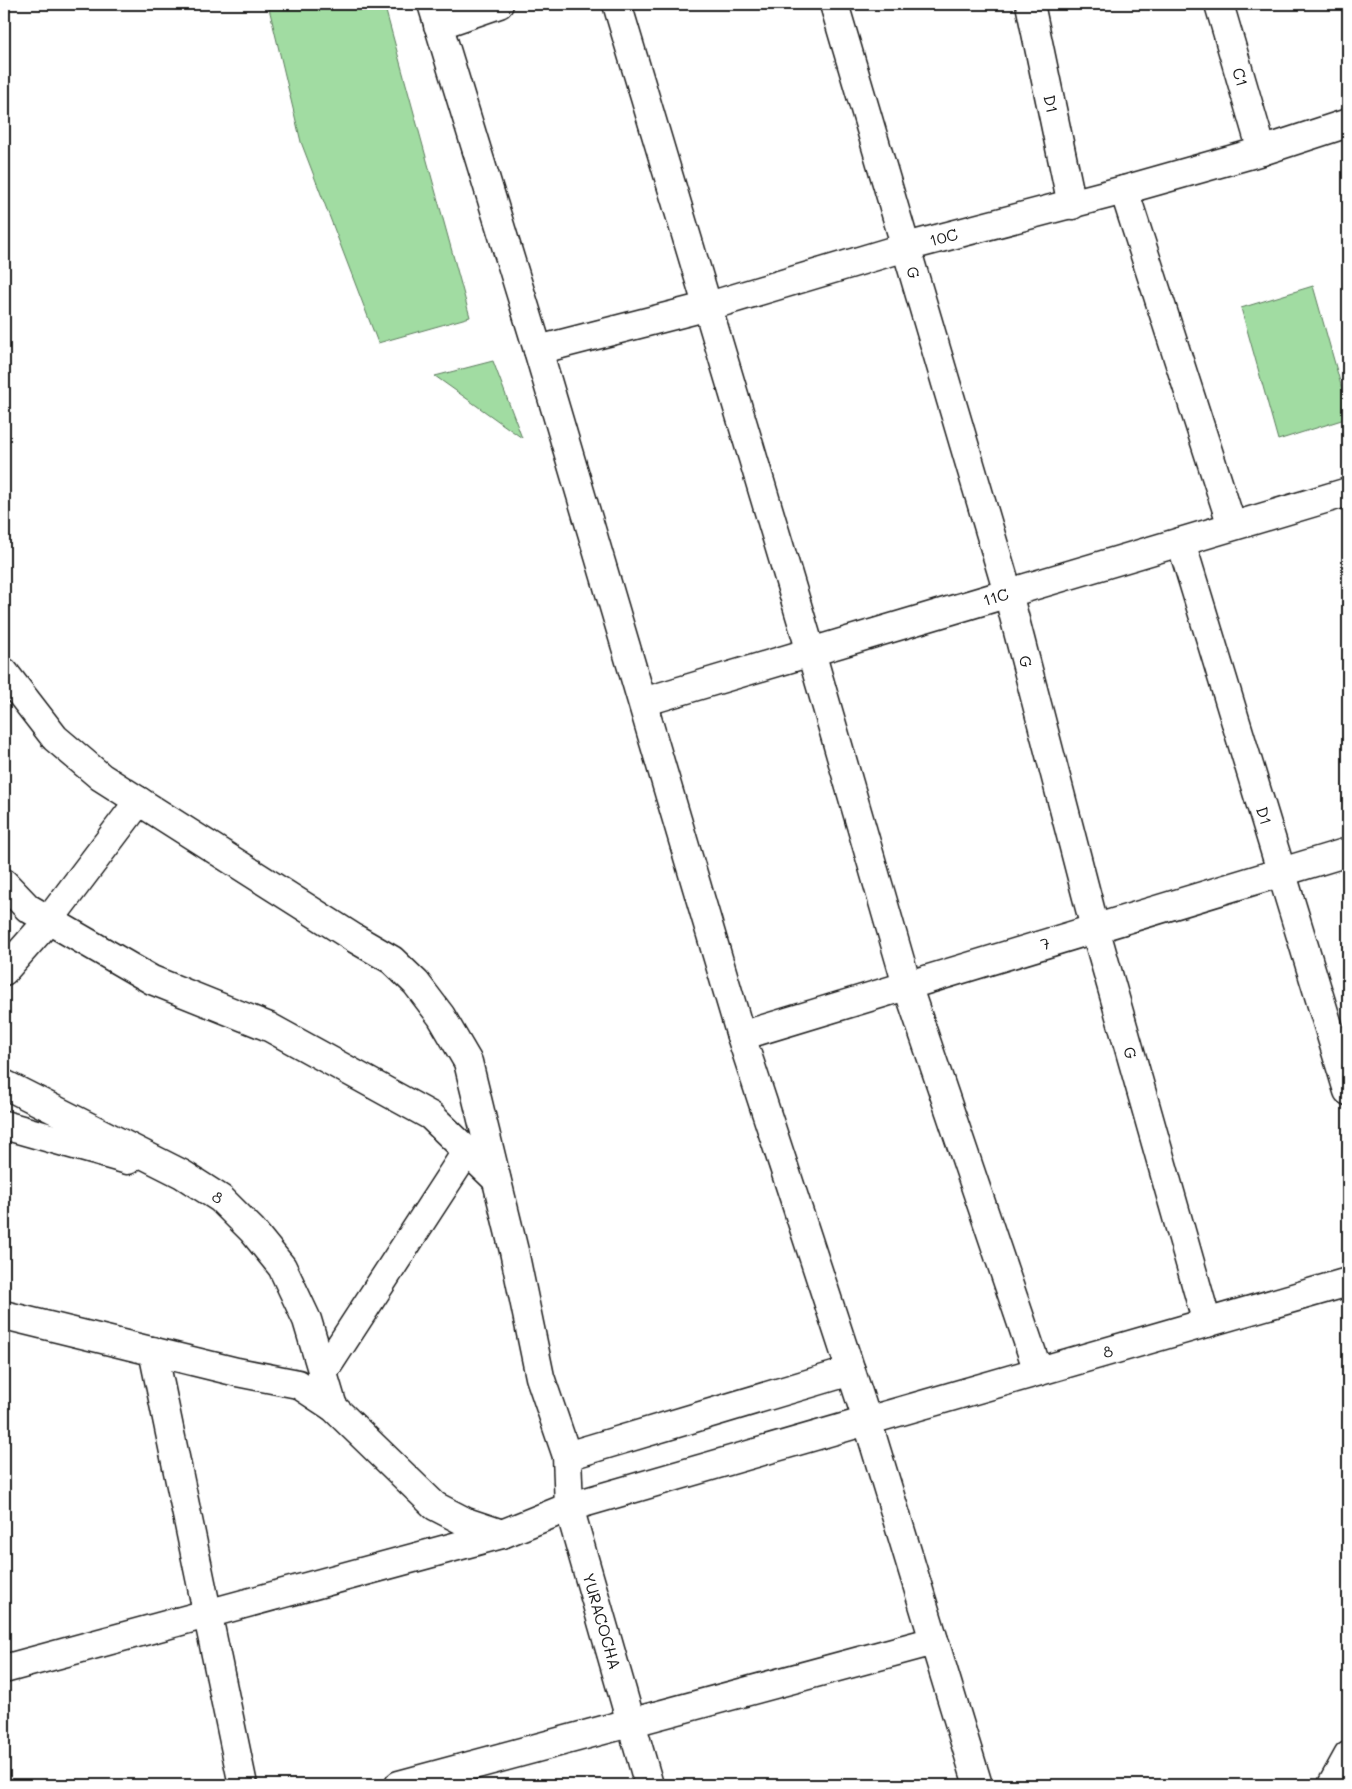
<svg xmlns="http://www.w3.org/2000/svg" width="1352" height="1789" viewBox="0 0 1352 1789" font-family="Mali,sans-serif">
	<rect width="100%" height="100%" fill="#fff"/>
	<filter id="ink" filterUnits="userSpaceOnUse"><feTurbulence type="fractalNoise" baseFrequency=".02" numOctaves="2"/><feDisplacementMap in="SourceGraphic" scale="10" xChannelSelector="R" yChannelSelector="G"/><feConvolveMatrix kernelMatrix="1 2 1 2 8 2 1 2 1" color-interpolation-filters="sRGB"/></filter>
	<g filter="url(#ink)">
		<!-- green -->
		<path fill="#a1dca2" stroke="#5e7c5f" d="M 268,4 L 384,4 L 470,317 L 378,343 L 301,142 Z
			M 1313,286 L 1348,410 L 1348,418 L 1278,440 L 1241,308 Z
			M 493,361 L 522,438 L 435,376 Z"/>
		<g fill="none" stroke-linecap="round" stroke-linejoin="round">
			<defs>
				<g id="street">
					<path d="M 432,4 L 538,350 L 741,1036 L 867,1420 L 978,1785"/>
					<path d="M 617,4 L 811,652 L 907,985 L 1038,1371"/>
					<path id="s1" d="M 834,4 L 1008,593 L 1095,928 L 1207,1323"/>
					<path id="s2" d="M 1030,4 L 1072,205"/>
					<path id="s3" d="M 1219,4 L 1262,151"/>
					<path d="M 438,25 L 499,4"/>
					<path d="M 1124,190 L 1232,526"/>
					<path id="s4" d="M 538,350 L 709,306 L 906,247 L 1124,190 L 1262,151 L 1348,123"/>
					<path id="s5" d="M 1181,542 L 1348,1091"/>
					<path id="s6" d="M 4,672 L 55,738 L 101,777 L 354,938 L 392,960 L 416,983 L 441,1016 L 468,1062 L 514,1251 L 540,1377 L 567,1456 L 569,1507 L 649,1785"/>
					<path id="s7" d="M 643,702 L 1348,492"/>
					<path d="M 4,883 L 28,908 L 152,980 L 269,1027 L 431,1116 L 496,1179"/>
					<path d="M 4,971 L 49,920 L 139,801"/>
					<path id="s8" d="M 741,1036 L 1348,852"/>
					<path id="s9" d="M 4,1084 L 182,1174 L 221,1199 L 252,1230 L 282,1267 L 307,1320 L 333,1407"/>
					<path d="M 4,1125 L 128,1160"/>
					<path d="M 4,1315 L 237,1372 L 298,1384 L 333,1407 L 435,1506 L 466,1522 L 502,1534"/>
					<path d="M 153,1351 L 243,1785"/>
					<path d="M 322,1374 L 467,1151"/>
					<path d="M 567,1456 L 851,1371"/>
					<path id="s10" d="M 4,1669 L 502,1534 L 569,1507 L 1348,1282"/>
					<path d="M 399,1785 L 934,1641"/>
				</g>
				<path id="secondary" d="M 1332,1785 L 1348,1756"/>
			</defs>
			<!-- street casing -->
			<use href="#street" stroke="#1c1c1c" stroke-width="31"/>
			<!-- secondary casing -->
			<use href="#secondary" stroke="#1c1c1c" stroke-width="31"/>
			<!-- street -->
			<use href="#street" stroke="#fff" stroke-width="28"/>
			<!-- secondary -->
			<use href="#secondary" stroke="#fff" stroke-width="28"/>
		</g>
	</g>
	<g text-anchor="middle" stroke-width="4.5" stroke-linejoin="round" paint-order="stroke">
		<!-- street labels -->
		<g font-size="16" fill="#1c1c1c" stroke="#fff">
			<text dy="6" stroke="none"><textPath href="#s3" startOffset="76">C1</textPath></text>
			<text dy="6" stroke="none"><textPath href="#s2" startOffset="102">D1</textPath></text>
			<text dy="6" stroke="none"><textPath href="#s4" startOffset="421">10C</textPath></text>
			<text dy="6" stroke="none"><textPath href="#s1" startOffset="280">G</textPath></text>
			<text dy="6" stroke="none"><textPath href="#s7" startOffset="368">11C</textPath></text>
			<text dy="6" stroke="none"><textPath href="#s1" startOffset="685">G</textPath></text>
			<text dy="6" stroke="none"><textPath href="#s5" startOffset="286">D1</textPath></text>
			<text dy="6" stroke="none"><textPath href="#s8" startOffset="318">7</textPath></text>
			<text dy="6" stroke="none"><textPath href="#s1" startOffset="1090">G</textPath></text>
			<text dy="6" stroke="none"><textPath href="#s9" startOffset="242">8</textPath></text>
			<text dy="6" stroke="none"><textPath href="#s10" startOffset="1149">8</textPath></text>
			<text dy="6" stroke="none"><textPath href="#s6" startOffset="1192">YURACOCHA</textPath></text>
		</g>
	</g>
	<!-- margin -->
	<rect width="1352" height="1789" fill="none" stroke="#fff" stroke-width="20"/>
	<rect x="10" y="10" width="1332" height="1769" fill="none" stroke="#1c1c1c" stroke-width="2" filter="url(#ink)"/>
</svg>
